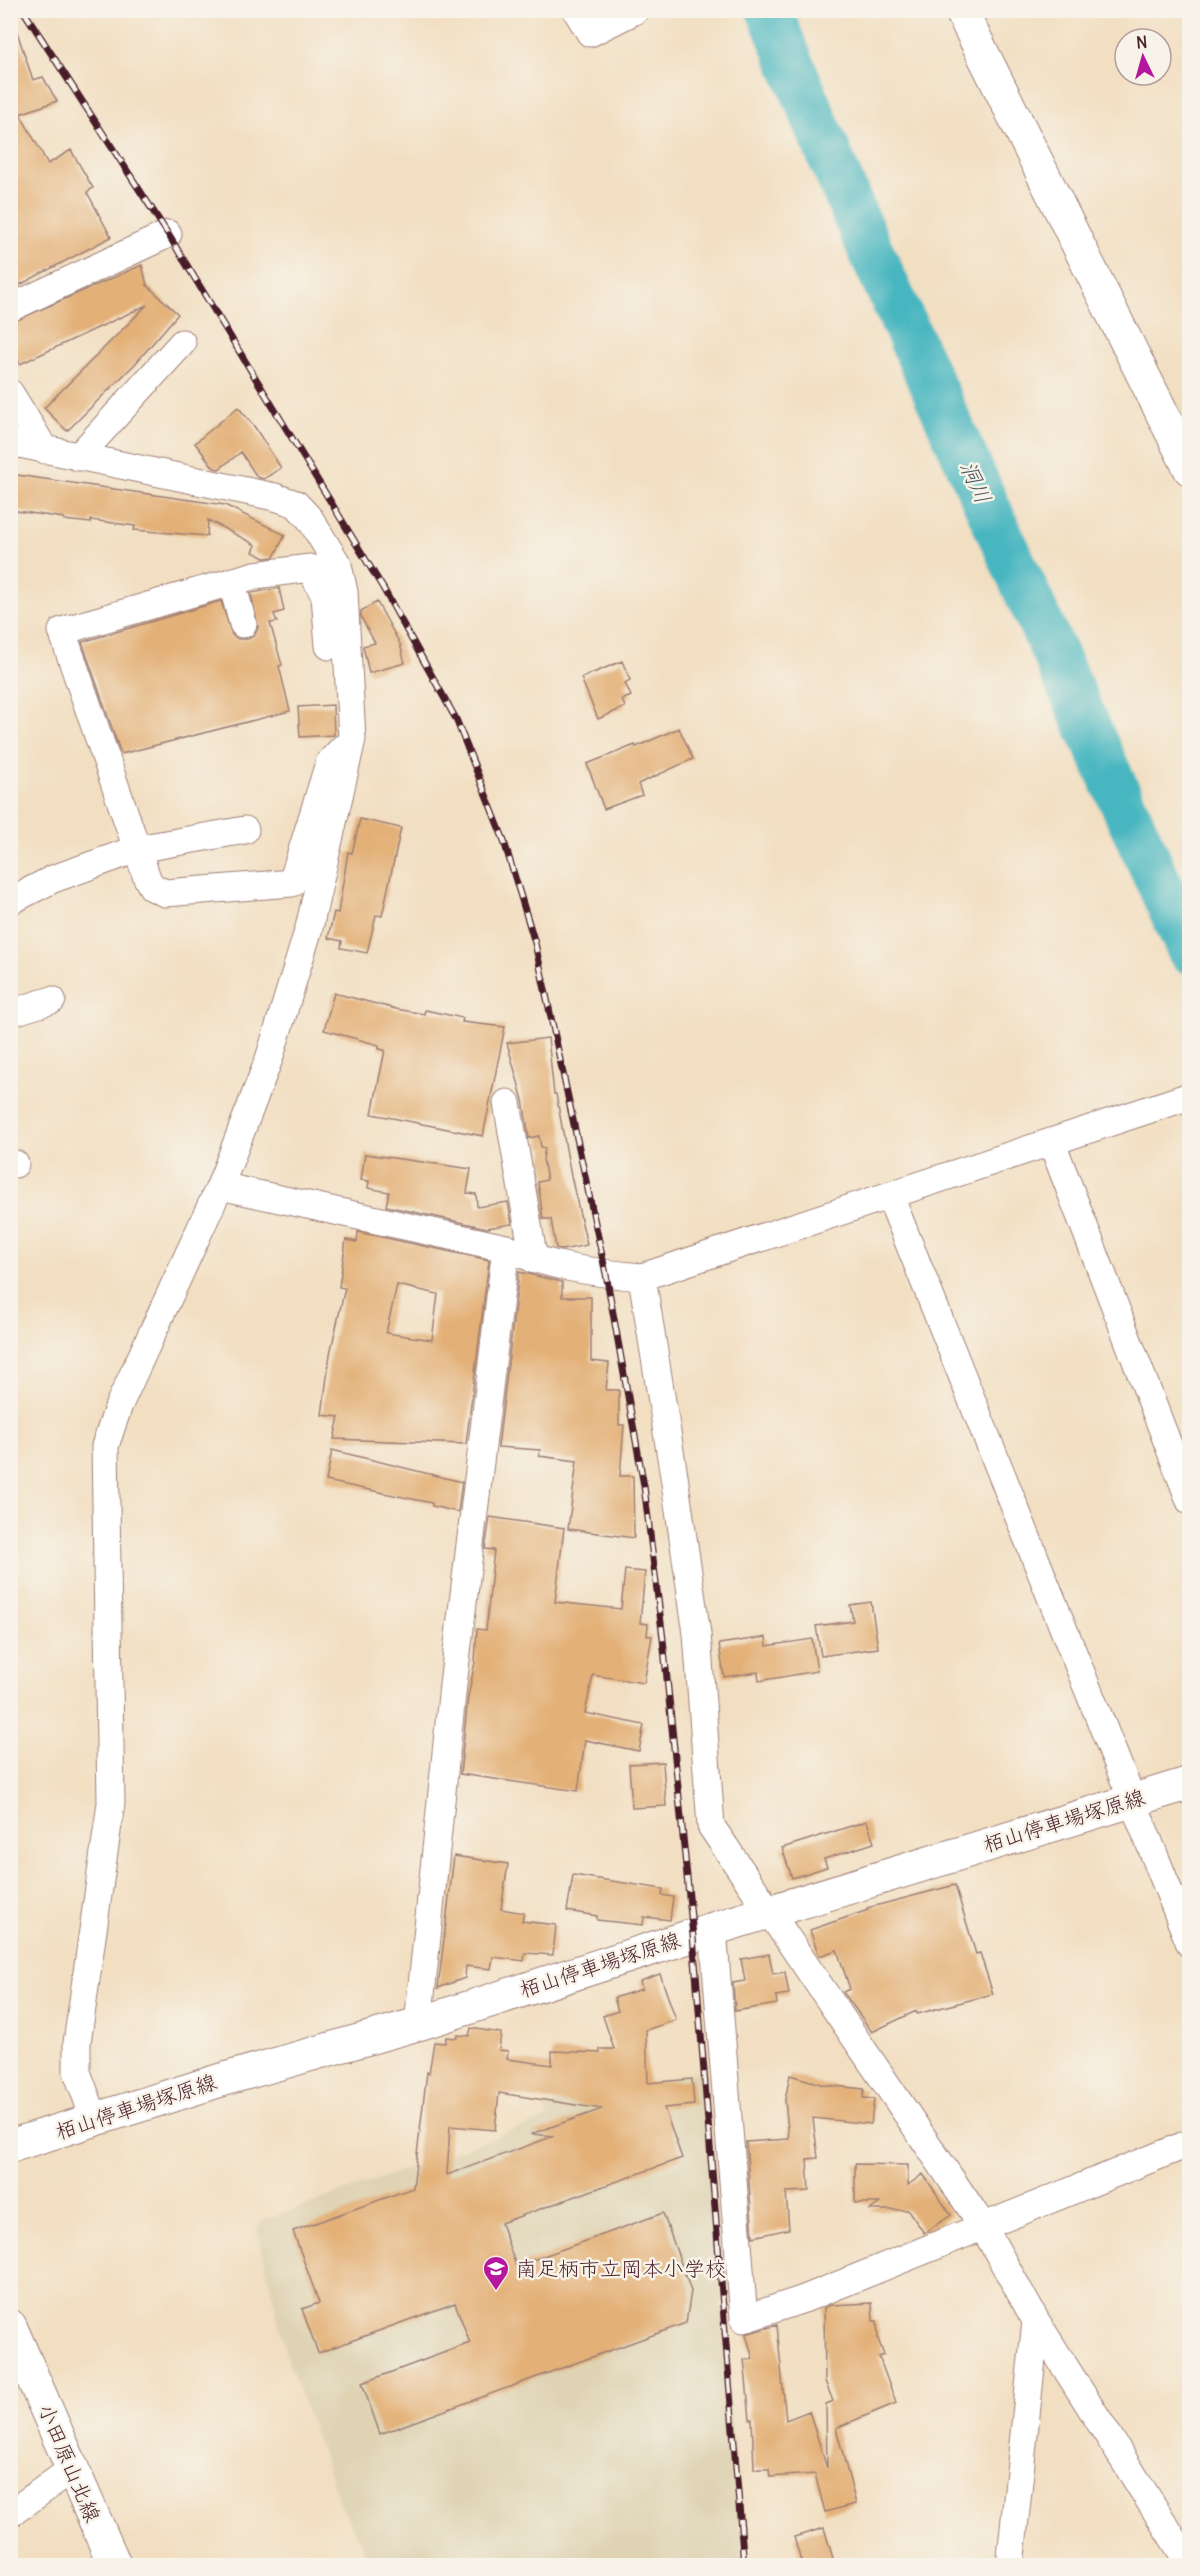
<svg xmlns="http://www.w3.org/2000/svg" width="1200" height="2576" viewBox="0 0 1200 2576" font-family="Delius,'Klee One',sans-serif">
	<rect width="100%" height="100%" fill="#f7f3e8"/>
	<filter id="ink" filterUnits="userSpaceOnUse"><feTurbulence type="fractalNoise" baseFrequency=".0167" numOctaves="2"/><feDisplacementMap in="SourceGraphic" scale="12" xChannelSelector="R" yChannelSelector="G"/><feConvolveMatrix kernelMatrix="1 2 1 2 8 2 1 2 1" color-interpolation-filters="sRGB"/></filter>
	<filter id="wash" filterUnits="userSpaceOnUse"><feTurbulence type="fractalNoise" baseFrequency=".008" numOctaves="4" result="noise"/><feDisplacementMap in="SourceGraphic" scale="24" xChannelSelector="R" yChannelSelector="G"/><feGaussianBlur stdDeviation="1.35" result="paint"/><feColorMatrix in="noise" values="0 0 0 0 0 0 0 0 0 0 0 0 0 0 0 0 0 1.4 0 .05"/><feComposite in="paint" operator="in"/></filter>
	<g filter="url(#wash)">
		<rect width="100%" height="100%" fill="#f2dfc2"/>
		<!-- built -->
		<path fill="#dfd3b4" d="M 703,2070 L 743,2565 L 372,2565 L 341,2506 L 286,2355 L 257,2229 L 262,2221 L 548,2118 L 543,2107 Z"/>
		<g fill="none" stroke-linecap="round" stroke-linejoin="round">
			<!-- river -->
			<path stroke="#47b6c0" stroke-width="46" d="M 769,10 L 855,216 L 1190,951"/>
		</g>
		<g id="blocks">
			<!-- building -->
			<path fill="#e3b077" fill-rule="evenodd" d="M 14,23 L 33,80 L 43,77 L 57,101 L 20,114 L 48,164 L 71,150 L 93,188 L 87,192 L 111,237 L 10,290 L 10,24 Z
				M 142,265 L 147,285 L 178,314 L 135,364 L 67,431 L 44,408 L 147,305 L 20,364 L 10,344 L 10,323 Z
				M 238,407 L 254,426 L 281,468 L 264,479 L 257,477 L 241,452 L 219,469 L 214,468 L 195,443 Z
				M 10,474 L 225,505 L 285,535 L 274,557 L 265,558 L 253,552 L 256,545 L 208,520 L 207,536 L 134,530 L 135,526 L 91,520 L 91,523 L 64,520 L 64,518 L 10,510 Z
				M 279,588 L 284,611 L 274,614 L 277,622 L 270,623 L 282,665 L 279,666 L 290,711 L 121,754 L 82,642 L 221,601 L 232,635 L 238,639 L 248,639 L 255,635 L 258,627 L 251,593 Z
				M 377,602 L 400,644 L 405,663 L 369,673 L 363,646 L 375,643 L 361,617 L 361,611 Z
				M 622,661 L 630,680 L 625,683 L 631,696 L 622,700 L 625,707 L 598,719 L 581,678 Z
				M 333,705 L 334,735 L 300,737 L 298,707 Z
				M 679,728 L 693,759 L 638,784 L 642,795 L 604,809 L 587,764 L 635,745 L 636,747 Z
				M 360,819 L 401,828 L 382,916 L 376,915 L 367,953 L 341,948 L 342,941 L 328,938 L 334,912 L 338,913 L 348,852 L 352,853 Z
				M 334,993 L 396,1009 L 424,1014 L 425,1010 L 463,1018 L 462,1022 L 505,1027 L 483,1136 L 372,1114 L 385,1050 L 379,1049 L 379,1045 L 324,1030 Z
				M 548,1038 L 554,1094 L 556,1094 L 571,1176 L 587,1245 L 562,1250 L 556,1248 L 551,1219 L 543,1219 L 538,1182 L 547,1180 L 543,1159 L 545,1148 L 541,1147 L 539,1136 L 529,1138 L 523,1100 L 507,1043 Z
				M 365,1154 L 471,1169 L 467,1193 L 476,1194 L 477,1207 L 508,1202 L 512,1224 L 487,1228 L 386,1206 L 389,1192 L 368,1188 L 369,1181 L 361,1180 Z
				M 358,1232 L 489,1260 L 466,1444 L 334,1439 L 339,1417 L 322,1415 L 330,1354 L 345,1288 L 339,1287 L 346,1240 L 357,1242 ZM 397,1285 L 438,1294 L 432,1340 L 386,1333 Z
				M 519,1272 L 562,1282 L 562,1297 L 591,1297 L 591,1361 L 609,1363 L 606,1390 L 619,1390 L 619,1425 L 624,1425 L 620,1476 L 633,1476 L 634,1538 L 568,1529 L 577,1461 L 539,1456 L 540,1450 L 498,1447 Z
				M 332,1450 L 462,1482 L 458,1512 L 432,1506 L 432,1503 L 326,1481 Z
				M 490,1517 L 564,1528 L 555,1602 L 621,1609 L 625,1570 L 645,1572 L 640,1623 L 648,1624 L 647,1636 L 652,1636 L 644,1683 L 593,1675 L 585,1713 L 644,1725 L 639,1751 L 585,1740 L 578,1791 L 460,1774 L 468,1697 L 475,1662 L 477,1629 L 486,1630 L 494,1550 L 485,1549 Z
				M 871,1602 L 878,1648 L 821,1656 L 816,1626 L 853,1621 L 850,1605 Z
				M 766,1637 L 767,1646 L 812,1639 L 817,1671 L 759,1681 L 758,1672 L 724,1677 L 719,1644 Z
				M 663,1762 L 666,1806 L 632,1808 L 629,1764 Z
				M 867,1821 L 874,1843 L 824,1859 L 827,1867 L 792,1878 L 782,1848 Z
				M 454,1856 L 508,1864 L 501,1909 L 524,1913 L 522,1921 L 556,1925 L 553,1955 L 525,1953 L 524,1961 L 493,1957 L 491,1969 L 466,1966 L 465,1978 L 438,1988 Z
				M 573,1875 L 663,1889 L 662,1895 L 673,1897 L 670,1920 L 644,1917 L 643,1925 L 597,1920 L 597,1916 L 567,1911 Z
				M 955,1885 L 976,1954 L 980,1953 L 993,1994 L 917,2014 L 916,2011 L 872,2032 L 843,1992 L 850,1989 L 837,1950 L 819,1956 L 810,1930 L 868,1910 L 867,1908 Z
				M 769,1954 L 773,1974 L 785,1972 L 789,1994 L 776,1996 L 777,2004 L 735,2011 L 733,1983 L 745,1981 L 741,1959 Z
				M 660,1974 L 676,2020 L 646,2030 L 648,2083 L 692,2079 L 694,2105 L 664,2108 L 682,2158 L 501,2223 L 516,2266 L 663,2213 L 691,2291 L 686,2323 L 380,2434 L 362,2383 L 470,2343 L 455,2303 L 318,2353 L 302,2309 L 319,2303 L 293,2231 L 413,2188 L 427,2072 L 429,2073 L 434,2042 L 445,2043 L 446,2037 L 457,2038 L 457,2035 L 469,2036 L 471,2028 L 501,2033 L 499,2050 L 508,2051 L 507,2059 L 552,2065 L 552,2051 L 600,2053 L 600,2049 L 614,2049 L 603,2016 L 618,2011 L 614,1998 L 642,1989 L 640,1981 ZM 499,2093 L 602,2109 L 531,2134 L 554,2136 L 447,2175 L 450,2126 L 495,2130 Z
				M 790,2075 L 824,2085 L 864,2089 L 863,2098 L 874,2099 L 871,2124 L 813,2118 L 818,2158 L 807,2159 L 809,2191 L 786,2192 L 789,2229 L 753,2237 L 746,2142 L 789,2139 L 785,2100 Z
				M 855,2164 L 908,2165 L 908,2185 L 923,2174 L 951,2215 L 924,2233 L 908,2210 L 870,2210 L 880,2203 L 855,2203 Z
				M 872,2303 L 873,2321 L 877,2321 L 878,2339 L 884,2355 L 879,2357 L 896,2403 L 836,2428 L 856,2504 L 825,2512 L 815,2474 L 770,2477 L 769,2469 L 754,2469 L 752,2419 L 750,2419 L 744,2359 L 753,2359 L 746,2334 L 777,2325 L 786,2420 L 809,2411 L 827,2468 L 826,2404 L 833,2401 L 825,2381 L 824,2308 L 831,2305 Z
				M 824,2528 L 835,2565 L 802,2565 L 794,2537 Z"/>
		</g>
	</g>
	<g filter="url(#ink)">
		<use href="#blocks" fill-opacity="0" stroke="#9e7f76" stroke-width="1.5"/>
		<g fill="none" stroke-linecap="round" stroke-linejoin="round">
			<defs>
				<path id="street" d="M 576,10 L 590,33 L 636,10
					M 10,308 L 168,234
					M 10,393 L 45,450
					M 10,442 L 275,497 L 296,504 L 310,519 L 338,565 L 344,592 L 352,739 L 309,928 L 269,1059 L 220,1186 L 119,1405 L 105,1446 L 111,1803 L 77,2043 L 77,2072 L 95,2120
					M 78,457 L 182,343
					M 232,583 L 243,624
					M 329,646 L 325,596 L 310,568 L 255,575 L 62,631 L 147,878 L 152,887 L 165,893 L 292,883 L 329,763 L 343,748
					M 10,901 L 53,879 L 137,849 L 245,830
					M 10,1013 L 52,1000
					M 507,1103 L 534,1260
					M 1052,1143 L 1190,1501
					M 10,1164 L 15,1164
					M 220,1186 L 506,1248 C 549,1267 596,1273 642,1277 L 1190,1096
					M 890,1196 L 1190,1944
					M 642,1277 L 674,1476 L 697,1634 L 711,1826 L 983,2226 L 1036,2321 L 1190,2565
					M 713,1929 L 744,2319 L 804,2299 L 1190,2143
					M 418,2024 L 453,1685 L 506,1248
					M 10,2514 L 72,2469
					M 1010,2566 L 1036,2321"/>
				<path id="secondary" d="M 961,10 L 1190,469
					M 10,2146 L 221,2080 L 418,2024 L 713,1929 L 1190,1783"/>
				<path id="primary" d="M 10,2326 L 115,2566"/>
			</defs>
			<!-- street casing -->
			<use href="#street" stroke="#9e7f76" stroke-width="29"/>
			<!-- secondary casing -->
			<use href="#secondary" stroke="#9e7f76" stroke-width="35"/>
			<!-- primary casing -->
			<use href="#primary" stroke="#9e7f76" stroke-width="35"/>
			<!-- street -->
			<use href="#street" stroke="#fff" stroke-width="27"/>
			<!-- secondary -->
			<use href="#secondary" stroke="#fff" stroke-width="33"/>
			<!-- primary -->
			<use href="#primary" stroke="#fff" stroke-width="33"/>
			<defs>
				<path id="rail" d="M 23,10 L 168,234 L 383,588 L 456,719 L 503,838 L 535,943 L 606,1274 L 644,1486 L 663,1639 L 693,1936 L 744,2566"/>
			</defs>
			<!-- rail casing -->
			<use href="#rail" stroke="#4a1f2b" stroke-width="7"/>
			<!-- rail -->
			<use href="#rail" stroke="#f7f3e8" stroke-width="4.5" stroke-dasharray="14" stroke-linecap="butt"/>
		</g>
	</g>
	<!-- icons -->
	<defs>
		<symbol id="school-pin" viewBox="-11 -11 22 30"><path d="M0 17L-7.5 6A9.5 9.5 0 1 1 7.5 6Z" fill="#b5179e" stroke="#f7f3e8"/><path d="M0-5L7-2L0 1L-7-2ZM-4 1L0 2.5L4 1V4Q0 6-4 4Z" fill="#fff"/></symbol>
	</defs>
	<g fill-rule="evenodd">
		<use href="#school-pin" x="481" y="2254" width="30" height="40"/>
	</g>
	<g text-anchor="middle" stroke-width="5" stroke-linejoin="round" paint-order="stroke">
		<!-- street labels -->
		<g font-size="21" fill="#4a1f2b" stroke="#f7f3e8">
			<text transform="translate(1064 1821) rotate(-17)" y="7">栢山停車場塚原線</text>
			<text transform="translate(600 1965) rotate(-18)" y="7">栢山停車場塚原線</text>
			<text transform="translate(136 2107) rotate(-18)" y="7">栢山停車場塚原線</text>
			<text transform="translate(69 2463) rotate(67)" y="7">小田原山北線</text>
		</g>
		<!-- poi labels -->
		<g font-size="21" fill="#4a1f2b" stroke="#f7f3e8" text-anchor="start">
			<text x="516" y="2276">南足柄市立岡本小学校</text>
		</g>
		<!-- water labels -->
		<g font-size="22" font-style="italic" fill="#49545f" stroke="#f7f3e8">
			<text transform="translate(976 482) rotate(66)" y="8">洞川</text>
		</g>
	</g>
	<!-- margin -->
	<rect width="1200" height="2576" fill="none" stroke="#f7f3e8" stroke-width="36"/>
	<!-- north arrow -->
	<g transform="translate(1143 57) rotate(355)"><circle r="28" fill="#f7f3e8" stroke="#b29e9c" stroke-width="1.5"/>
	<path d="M0-4.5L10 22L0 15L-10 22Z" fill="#b5179e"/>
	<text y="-9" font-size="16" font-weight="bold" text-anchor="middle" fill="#4a1f2b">N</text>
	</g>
</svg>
